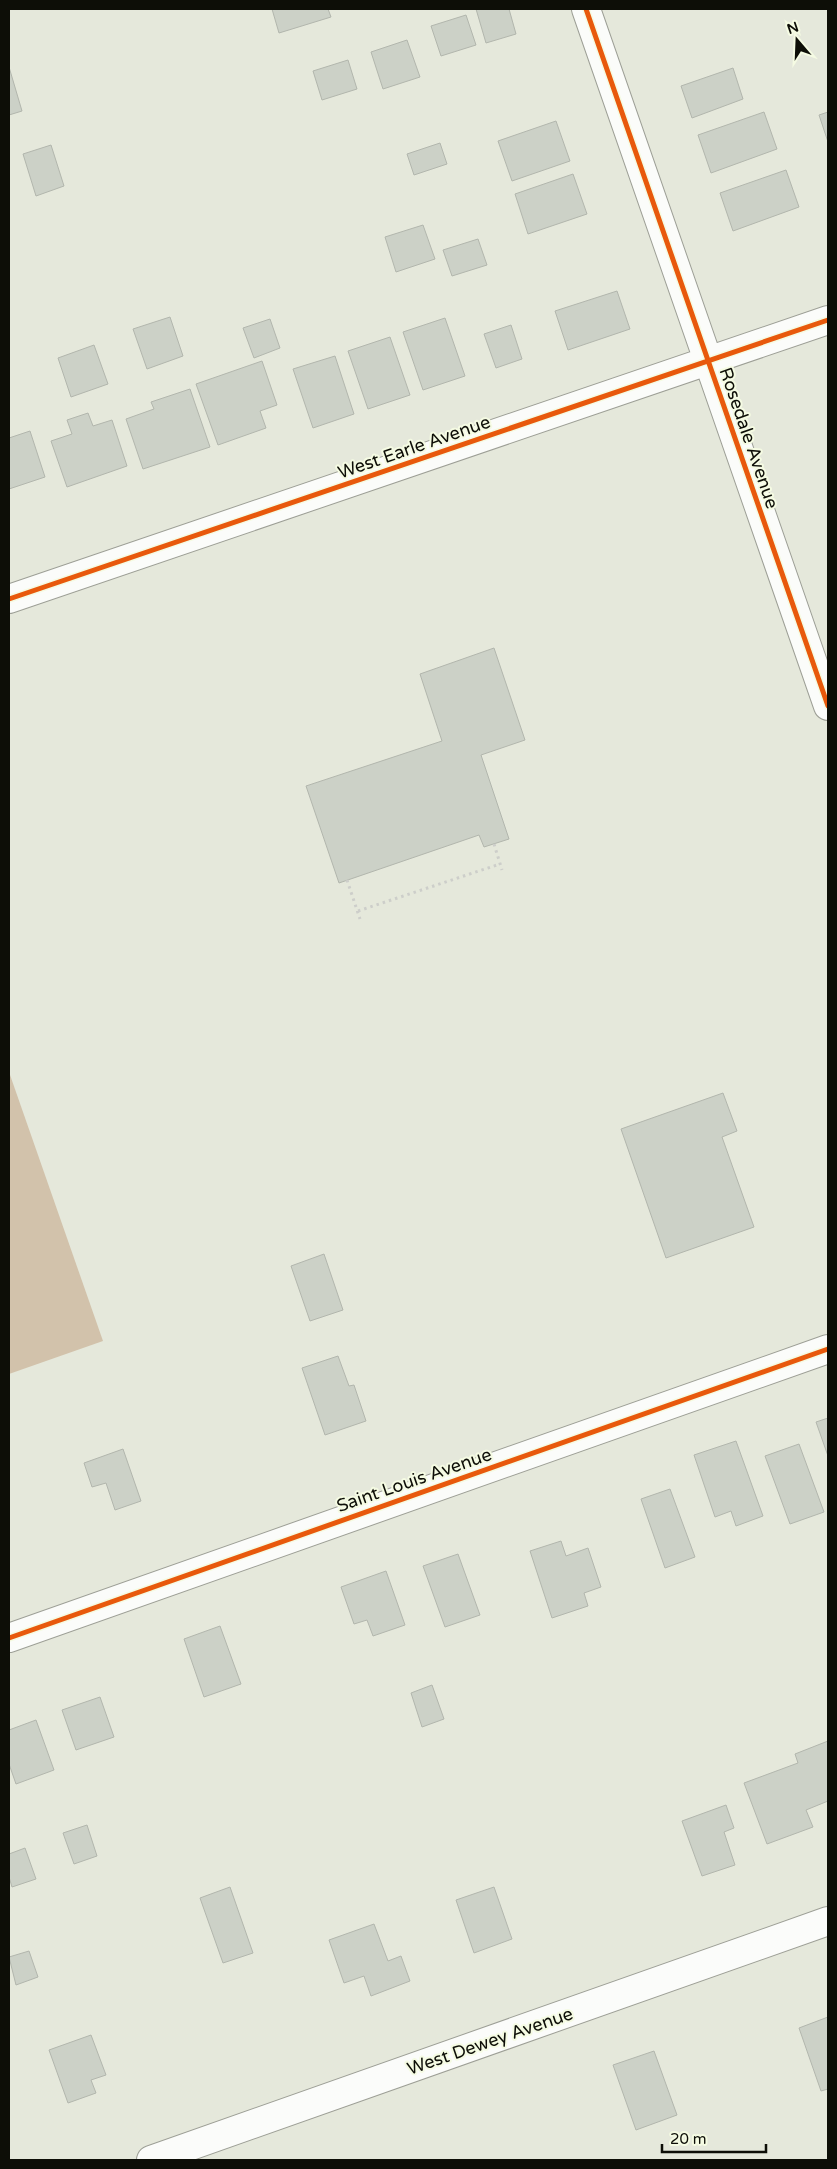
<svg xmlns="http://www.w3.org/2000/svg" width="837" height="2169" viewBox="0 0 837 2169" font-family="'Varela Round',sans-serif">
	<rect width="100%" height="100%" fill="#e5e8db"/>
	<!-- forest -->
	<path fill="#d2c2ab" d="M 9,1072 L 103,1341 L 9,1374 Z"/>
	<!-- building -->
	<path fill="#ccd1c7" stroke="#b2b6ad" d="M 272,9 L 328,9 L 331,17 L 279,33 Z
		M 476,9 L 509,9 L 516,34 L 486,43 Z
		M 466,15 L 476,45 L 441,56 L 431,26 Z
		M 407,40 L 420,77 L 383,89 L 371,52 Z
		M 348,60 L 357,89 L 322,100 L 313,71 Z
		M 9,67 L 22,111 L 9,115 Z
		M 733,68 L 743,99 L 692,118 L 681,86 Z
		M 764,112 L 777,149 L 711,173 L 698,135 Z
		M 828,112 L 828,142 L 819,115 Z
		M 556,121 L 570,161 L 512,181 L 498,141 Z
		M 440,143 L 447,164 L 414,175 L 407,154 Z
		M 51,145 L 64,186 L 36,196 L 23,154 Z
		M 786,170 L 799,207 L 733,231 L 720,193 Z
		M 573,174 L 587,214 L 528,234 L 515,194 Z
		M 423,225 L 435,259 L 396,272 L 385,237 Z
		M 478,239 L 487,265 L 452,276 L 443,250 Z
		M 617,291 L 630,329 L 568,350 L 555,311 Z
		M 170,317 L 183,356 L 147,369 L 133,329 Z
		M 445,318 L 465,376 L 423,390 L 403,332 Z
		M 270,319 L 280,348 L 254,358 L 243,328 Z
		M 511,325 L 522,359 L 496,368 L 484,334 Z
		M 390,337 L 410,395 L 368,409 L 348,351 Z
		M 94,345 L 108,384 L 71,397 L 58,358 Z
		M 335,356 L 354,414 L 313,428 L 293,369 Z
		M 262,361 L 277,405 L 260,411 L 266,428 L 218,445 L 196,384 Z
		M 190,389 L 210,447 L 143,469 L 126,419 L 154,409 L 151,402 Z
		M 88,413 L 93,426 L 112,420 L 127,466 L 67,487 L 51,441 L 72,434 L 67,420 Z
		M 30,431 L 45,477 L 9,489 L 9,438 Z
		M 494,648 L 525,740 L 481,755 L 509,839 L 484,847 L 479,835 L 339,883 L 306,786 L 442,741 L 420,674 Z
		M 723,1093 L 737,1131 L 722,1137 L 754,1227 L 666,1258 L 621,1129 Z
		M 324,1254 L 343,1310 L 310,1321 L 291,1266 Z
		M 338,1356 L 349,1386 L 354,1385 L 366,1421 L 325,1435 L 302,1368 Z
		M 828,1418 L 828,1456 L 816,1422 Z
		M 736,1441 L 763,1516 L 736,1526 L 731,1511 L 715,1517 L 694,1455 Z
		M 799,1444 L 824,1512 L 790,1524 L 765,1456 Z
		M 123,1449 L 141,1501 L 115,1510 L 106,1483 L 92,1487 L 84,1463 Z
		M 670,1489 L 695,1557 L 665,1568 L 641,1499 Z
		M 561,1541 L 566,1556 L 588,1548 L 601,1587 L 584,1593 L 588,1606 L 552,1618 L 530,1551 Z
		M 458,1554 L 480,1615 L 445,1627 L 423,1566 Z
		M 386,1571 L 405,1625 L 373,1636 L 367,1620 L 354,1624 L 341,1587 Z
		M 220,1626 L 241,1684 L 204,1697 L 184,1639 Z
		M 432,1685 L 444,1719 L 422,1727 L 411,1693 Z
		M 100,1697 L 114,1737 L 76,1750 L 62,1710 Z
		M 36,1720 L 54,1770 L 16,1784 L 9,1764 L 9,1730 Z
		M 828,1741 L 828,1801 L 806,1810 L 813,1827 L 767,1844 L 744,1783 L 798,1763 L 795,1754 Z
		M 726,1805 L 734,1828 L 724,1832 L 735,1865 L 702,1876 L 682,1821 Z
		M 87,1825 L 97,1856 L 74,1864 L 63,1833 Z
		M 25,1848 L 36,1879 L 12,1887 L 9,1877 L 9,1854 Z
		M 230,1887 L 253,1953 L 223,1963 L 200,1898 Z
		M 494,1887 L 512,1939 L 474,1953 L 456,1900 Z
		M 374,1924 L 388,1961 L 401,1956 L 410,1981 L 371,1996 L 364,1976 L 344,1983 L 329,1940 Z
		M 29,1951 L 38,1977 L 16,1985 L 9,1957 Z
		M 828,2017 L 828,2089 L 821,2091 L 799,2028 Z
		M 91,2035 L 106,2075 L 91,2080 L 96,2093 L 68,2103 L 49,2050 Z
		M 654,2051 L 677,2115 L 636,2130 L 613,2065 Z"/>
	<g fill="none" stroke-linecap="round" stroke-linejoin="round">
		<defs>
			<path id="street" d="M 586,9 L 828,706
				M 9,599 L 828,320
				M 9,1638 L 828,1349
				M 151,2160 L 828,1921"/>
		</defs>
		<!-- street casing -->
		<use href="#street" stroke="#9d9f96" stroke-width="30"/>
		<!-- path -->
		<path stroke="#cdceca" stroke-width="3" stroke-dasharray="2.5 4" stroke-linecap="butt" d="M 494,844 L 502,870
			M 347,880 L 360,919
			M 358,911 L 500,864"/>
		<!-- street -->
		<use href="#street" stroke="#fbfcfa" stroke-width="28"/>
		<defs>
			<path id="cycleway" d="M 586,9 L 828,706
				M 9,599 L 828,320
				M 9,1638 L 828,1349"/>
		</defs>
		<!-- cycleway casing -->
		<use href="#cycleway" stroke="#f5fbe3" stroke-width="8"/>
		<!-- cycleway -->
		<use href="#cycleway" stroke="#e8590c" stroke-width="5"/>
	</g>
	<g text-anchor="middle" stroke-width="4" stroke-linejoin="round" paint-order="stroke">
		<!-- street labels -->
		<g font-size="18" fill="#0d0e07" stroke="#f5fbe3">
			<text transform="translate(749 438) rotate(71)" y="6">Rosedale Avenue</text>
			<text transform="translate(414 447) rotate(-19)" y="6">West Earle Avenue</text>
			<text transform="translate(414 1480) rotate(-19)" y="6">Saint Louis Avenue</text>
			<text transform="translate(490 2041) rotate(-19)" y="6">West Dewey Avenue</text>
		</g>
	</g>
	<!-- border -->
	<rect width="837" height="2169" fill="none" stroke="#0d0e07" stroke-width="20"/>
	<!-- north arrow -->
	<g transform="translate(797 40) rotate(341)" stroke="#f5fbe3" stroke-width="4" paint-order="stroke">
	<path d="M0-4L9 19L0 12L-9 19Z" fill="#0d0e07"/>
	<text y="-8" font-size="14" font-weight="bold" text-anchor="middle" fill="#0d0e07">N</text>
	</g>
	<!-- scale -->
	<path d="M662 2144v8h104v-8" fill="none" stroke="#0d0e07" stroke-width="2.5"/>
	<text x="670" y="2144" font-size="15" fill="#0d0e07" stroke="#f5fbe3" stroke-width="4" paint-order="stroke">20 m</text>
</svg>
